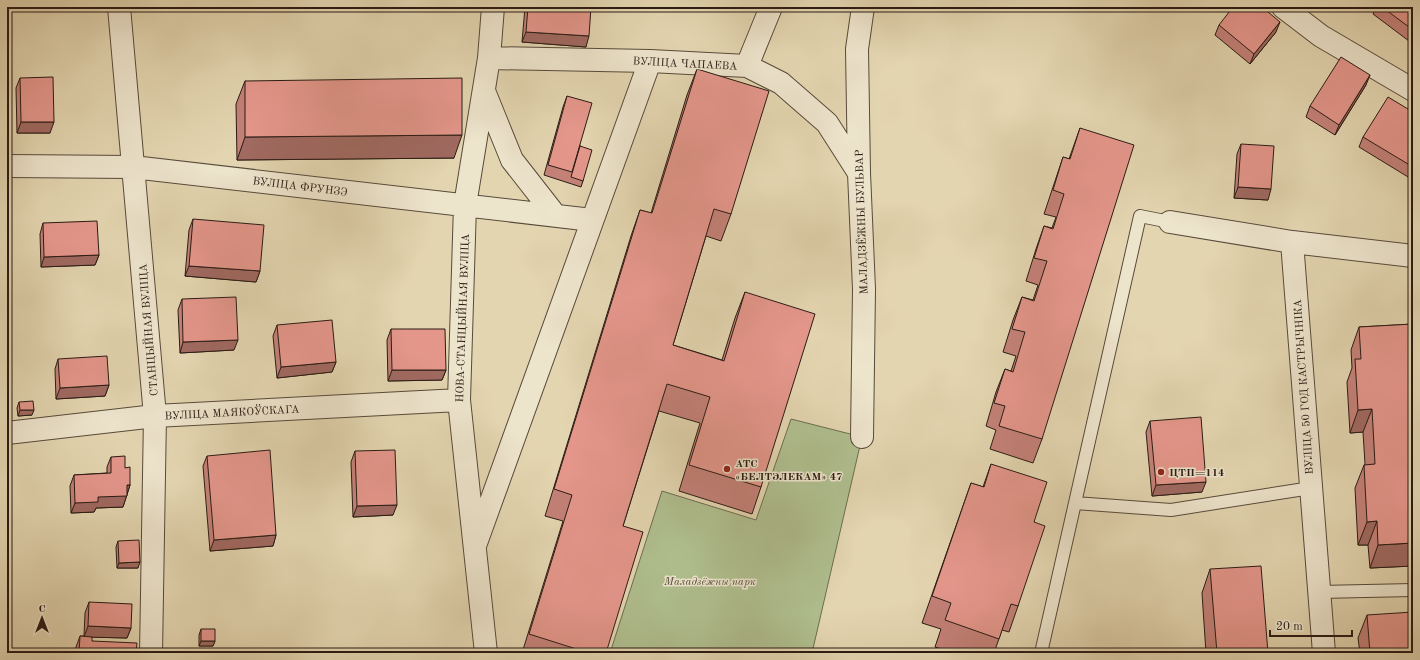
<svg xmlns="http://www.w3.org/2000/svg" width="1420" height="660" viewBox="0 0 1420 660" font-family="'Old Standard TT',serif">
	<rect width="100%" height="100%" fill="#e3d5b0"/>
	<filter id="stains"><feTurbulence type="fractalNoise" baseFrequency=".005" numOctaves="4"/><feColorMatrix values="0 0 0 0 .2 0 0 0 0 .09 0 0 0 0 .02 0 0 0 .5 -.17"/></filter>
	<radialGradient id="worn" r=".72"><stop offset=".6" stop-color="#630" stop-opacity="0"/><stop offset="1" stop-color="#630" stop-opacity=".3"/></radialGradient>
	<!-- green -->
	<path fill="#afbe8e" stroke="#6c6c51" d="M 791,419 L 862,437 L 812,653 L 610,653 L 662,491 L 756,520 Z"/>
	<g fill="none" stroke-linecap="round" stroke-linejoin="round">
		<defs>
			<path id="lane" d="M 1075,503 L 1171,510 L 1311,488
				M 1319,592 L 1413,590
				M 1041,653 L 1140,216 L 1170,222"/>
			<path id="street" d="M 119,7 L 155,416 L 151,653
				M 1283,7 L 1321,36 L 1413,90
				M 489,58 L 650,61 L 747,66 L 781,83 L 827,123 L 859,173
				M 747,66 L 771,7
				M 484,91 L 512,160 L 555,215
				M 7,166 L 133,167 L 592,220
				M 1170,222 L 1292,242 L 1413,256
				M 1292,242 L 1324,653
				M 7,433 L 155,416 L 459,400
				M 862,437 L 864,289 L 859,173 L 857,49 L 863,7
				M 476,543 L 650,61
				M 486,653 L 459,400 L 465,205 L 489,58 L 493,7"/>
		</defs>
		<!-- lane casing -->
		<use href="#lane" stroke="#584a3b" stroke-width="14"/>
		<!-- street casing -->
		<use href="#street" stroke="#584a3b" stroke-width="24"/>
		<!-- lane -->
		<use href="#lane" stroke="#ede4cc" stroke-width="12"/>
		<!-- street -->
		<use href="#street" stroke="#ede4cc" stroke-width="22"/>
	</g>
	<!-- wall -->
	<path fill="#c48178" stroke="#2a1b14" d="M 525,7 L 591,7 L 586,47 L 522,42 Z
		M 1376,7 L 1413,7 L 1413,44 L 1373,14 Z
		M 1219,25 L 1276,32 L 1250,64 L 1215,35 Z
		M 697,69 L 731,214 L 721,241 L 706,236 L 673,345 L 722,360 L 735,318 L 745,292 L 761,487 L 752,514 L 679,491 L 700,423 L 659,411 L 623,526 L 606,653 L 522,653 L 563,521 L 545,516 L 631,236 L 640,210 L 651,213 L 687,95 Z
		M 20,78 L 50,133 L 17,133 L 16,88 Z
		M 245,81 L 454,158 L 237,160 L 236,104 Z
		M 1366,85 L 1335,135 L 1306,117 L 1310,106 Z
		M 567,96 L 580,146 L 583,181 L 581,187 L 544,175 L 563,107 Z
		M 1413,112 L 1413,180 L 1359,147 L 1363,137 Z
		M 1080,128 L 1042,439 L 1033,463 L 990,449 L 996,430 L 986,426 L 996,392 L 1005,369 L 1011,371 L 1016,356 L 1003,352 L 1013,320 L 1022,297 L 1033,300 L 1038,285 L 1026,281 L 1036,249 L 1044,226 L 1052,228 L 1056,217 L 1044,214 L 1063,157 L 1069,159 Z
		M 1241,144 L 1268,200 L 1234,198 L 1237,154 Z
		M 193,219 L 260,271 L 256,282 L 185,276 L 189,230 Z
		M 43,223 L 99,255 L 95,265 L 41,267 L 40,234 Z
		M 182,299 L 234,350 L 180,353 L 178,310 Z
		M 1413,324 L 1413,566 L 1370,568 L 1368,545 L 1358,545 L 1355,488 L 1364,465 L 1365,464 L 1363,432 L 1350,433 L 1347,382 L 1352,368 L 1351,350 L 1359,327 Z
		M 277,325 L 336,362 L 332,372 L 277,378 L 273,336 Z
		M 391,329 L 446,370 L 442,380 L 388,381 L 387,340 Z
		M 58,359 L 109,385 L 105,396 L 56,399 L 55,369 Z
		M 19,402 L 32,415 L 18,416 L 17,408 Z
		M 1150,421 L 1202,492 L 1152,496 L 1146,432 Z
		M 355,451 L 393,515 L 353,517 L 351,462 Z
		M 207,456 L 276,535 L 273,546 L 210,551 L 203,466 Z
		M 111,457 L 125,468 L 130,485 L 123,507 L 96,508 L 94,512 L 71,513 L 70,486 L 74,475 L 107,473 L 107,467 Z
		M 991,464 L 1034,522 L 1018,606 L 1009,632 L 1002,630 L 994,653 L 954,653 L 935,647 L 941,629 L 922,623 L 971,483 L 983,487 Z
		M 118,541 L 138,568 L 117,568 L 116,547 Z
		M 1210,569 L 1268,653 L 1206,653 L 1202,593 Z
		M 89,602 L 131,628 L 127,638 L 90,637 L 92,641 L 136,653 L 75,653 L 76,647 L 80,636 L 84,636 L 85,613 Z
		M 1367,615 L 1413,653 L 1360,653 L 1358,638 Z
		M 201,629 L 215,641 L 213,646 L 199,646 L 199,635 Z"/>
	<!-- shaded-wall -->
	<path fill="#a06961" stroke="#2a1b14" d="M 1280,22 L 1276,32 L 1250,64 L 1254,54 Z
		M 526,32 L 589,36 L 586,47 L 522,42 Z
		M 1370,75 L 1366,85 L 1335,135 L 1339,125 Z
		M 21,122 L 54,122 L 50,133 L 17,133 Z
		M 462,135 L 454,158 L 237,160 L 245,137 Z
		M 1238,187 L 1271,189 L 1268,200 L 1234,198 Z
		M 99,255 L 95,265 L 41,267 L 44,257 Z
		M 189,266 L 260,271 L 256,282 L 185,276 Z
		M 238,340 L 234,350 L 180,353 L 183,342 Z
		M 336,362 L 332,372 L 277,378 L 281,367 Z
		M 392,370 L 446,370 L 442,380 L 388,381 Z
		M 109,385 L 105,396 L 56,399 L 60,388 Z
		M 1372,409 L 1363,432 L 1350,433 L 1358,410 Z
		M 20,410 L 34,410 L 32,415 L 18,416 Z
		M 1206,482 L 1202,492 L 1152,496 L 1156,485 Z
		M 127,485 L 130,485 L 123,507 L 96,508 L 94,512 L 71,513 L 75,503 L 98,497 Z
		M 397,505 L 393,515 L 353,517 L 357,506 Z
		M 7,507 L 10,507 L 7,515 Z
		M 1377,521 L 1368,545 L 1358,545 L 1367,522 Z
		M 276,535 L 273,546 L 210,551 L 214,540 Z
		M 1413,543 L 1413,566 L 1370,568 L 1378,545 Z
		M 140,562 L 138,568 L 117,568 L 119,563 Z
		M 88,626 L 131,628 L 127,638 L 84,637 Z
		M 201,641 L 215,641 L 213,646 L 199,646 Z"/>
	<!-- building -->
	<path fill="#e4968b" stroke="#2a1b14" d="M 528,7 L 591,7 L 589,36 L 526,32 Z
		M 1233,7 L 1262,7 L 1280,22 L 1254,54 L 1219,25 Z
		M 1382,7 L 1413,7 L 1413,30 Z
		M 1341,57 L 1370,75 L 1339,125 L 1310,106 Z
		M 697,69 L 769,91 L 731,214 L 714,209 L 673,345 L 724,361 L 745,292 L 815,314 L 761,487 L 689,465 L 710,397 L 667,384 L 623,526 L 643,532 L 606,653 L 589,653 L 529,634 L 572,495 L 554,489 L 640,210 L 652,213 Z
		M 53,77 L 54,122 L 21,122 L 20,78 Z
		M 462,78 L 462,135 L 245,137 L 245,81 Z
		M 567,96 L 592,103 L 572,172 L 548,165 Z
		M 1388,97 L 1413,112 L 1413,167 L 1363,137 Z
		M 1080,128 L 1134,145 L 1042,439 L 999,426 L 1005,406 L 994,403 L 1005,369 L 1013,372 L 1025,332 L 1012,329 L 1022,297 L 1034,301 L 1047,261 L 1034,258 L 1044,226 L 1053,229 L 1064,194 L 1053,190 L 1063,157 L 1070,159 Z
		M 1241,144 L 1274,146 L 1271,189 L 1238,187 Z
		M 580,146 L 592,150 L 583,181 L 571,177 Z
		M 193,219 L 264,225 L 260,271 L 189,266 Z
		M 97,221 L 99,255 L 44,257 L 43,223 Z
		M 236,297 L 238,340 L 183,342 L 182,299 Z
		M 332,320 L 336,362 L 281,367 L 277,325 Z
		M 1413,324 L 1413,543 L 1378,545 L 1377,521 L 1367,522 L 1364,465 L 1375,464 L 1372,409 L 1358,410 L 1355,359 L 1361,359 L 1359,327 Z
		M 391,329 L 445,329 L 446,370 L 392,370 Z
		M 107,356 L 109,385 L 60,388 L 58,359 Z
		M 33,401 L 34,410 L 20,410 L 19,402 Z
		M 1201,417 L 1206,482 L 1156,485 L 1150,421 Z
		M 270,450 L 276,535 L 214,540 L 207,456 Z
		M 395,450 L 397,505 L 357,506 L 355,451 Z
		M 125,456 L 125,468 L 130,467 L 130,485 L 127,485 L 127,496 L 98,497 L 98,502 L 75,503 L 74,475 L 111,473 L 111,457 Z
		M 991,464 L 1047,482 L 1034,522 L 1045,526 L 1018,606 L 1011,604 L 999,639 L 945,620 L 951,603 L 932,596 L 971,483 L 984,487 Z
		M 7,476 L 10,476 L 10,507 L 7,507 Z
		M 139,540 L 140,562 L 119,563 L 118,541 Z
		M 1261,566 L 1268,653 L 1217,653 L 1210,569 Z
		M 89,602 L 132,604 L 131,628 L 88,626 Z
		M 1413,612 L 1413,653 L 1370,653 L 1367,615 Z
		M 201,629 L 215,629 L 215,641 L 201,641 Z
		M 80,636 L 92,637 L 92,641 L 137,643 L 136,653 L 79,653 Z"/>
	<!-- markers -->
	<g fill="#8f2418" stroke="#ede4cc" stroke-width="1.5">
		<circle cx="727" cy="469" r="4"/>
		<circle cx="1161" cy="472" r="4"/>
	</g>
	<g text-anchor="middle" stroke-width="3" stroke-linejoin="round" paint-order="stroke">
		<!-- street labels -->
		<g font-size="11" fill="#2a1b14" stroke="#ede4cc">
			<text transform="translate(685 63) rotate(3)" y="4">ВУЛІЦА ЧАПАЕВА</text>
			<text transform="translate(300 186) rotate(7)" y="4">ВУЛІЦА ФРУНЗЭ</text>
			<text transform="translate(861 222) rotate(-92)" y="4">МАЛАДЗЁЖНЫ БУЛЬВАР</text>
			<text transform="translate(462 318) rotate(-88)" y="4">НОВА-СТАНЦЫЙНАЯ ВУЛІЦА</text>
			<text transform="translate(148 330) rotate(-95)" y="4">СТАНЦЫЙНАЯ ВУЛІЦА</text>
			<text transform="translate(1303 387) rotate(-94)" y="4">ВУЛІЦА 50 ГОД КАСТРЫЧНІКА</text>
			<text transform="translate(232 412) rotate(-3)" y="4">ВУЛІЦА МАЯКОЎСКАГА</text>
		</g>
		<!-- poi labels -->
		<g font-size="11" font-weight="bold" fill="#2a1b14" stroke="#ede4cc" text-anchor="start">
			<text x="735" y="467">АТС<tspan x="735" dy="13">«БЕЛТЭЛЕКАМ» 47</tspan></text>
			<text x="1169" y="476">ЦТП=114</text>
		</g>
		<!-- park labels -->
		<g font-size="11" font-style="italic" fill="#524c39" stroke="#ede4cc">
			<text x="710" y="585">Маладзёжны парк</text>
		</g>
	</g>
	<!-- margin -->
	<rect width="1420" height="660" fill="none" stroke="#e3d5b0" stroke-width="24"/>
	<rect x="8" y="8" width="1404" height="644" fill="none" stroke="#2a1b14" stroke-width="2"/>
	<rect x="12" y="12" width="1396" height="636" fill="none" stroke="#2a1b14"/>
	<!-- north arrow -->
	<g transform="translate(42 618)" stroke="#ede4cc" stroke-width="3" paint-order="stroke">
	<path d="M0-3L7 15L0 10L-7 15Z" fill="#2a1b14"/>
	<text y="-6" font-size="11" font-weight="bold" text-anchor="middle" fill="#2a1b14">С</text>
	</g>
	<!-- scale -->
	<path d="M1270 630v6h82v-6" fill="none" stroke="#2a1b14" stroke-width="2"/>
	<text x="1276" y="630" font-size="12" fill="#2a1b14" stroke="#ede4cc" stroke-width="3" paint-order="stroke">20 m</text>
	<rect width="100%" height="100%" filter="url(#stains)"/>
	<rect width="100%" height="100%" fill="url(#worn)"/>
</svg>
